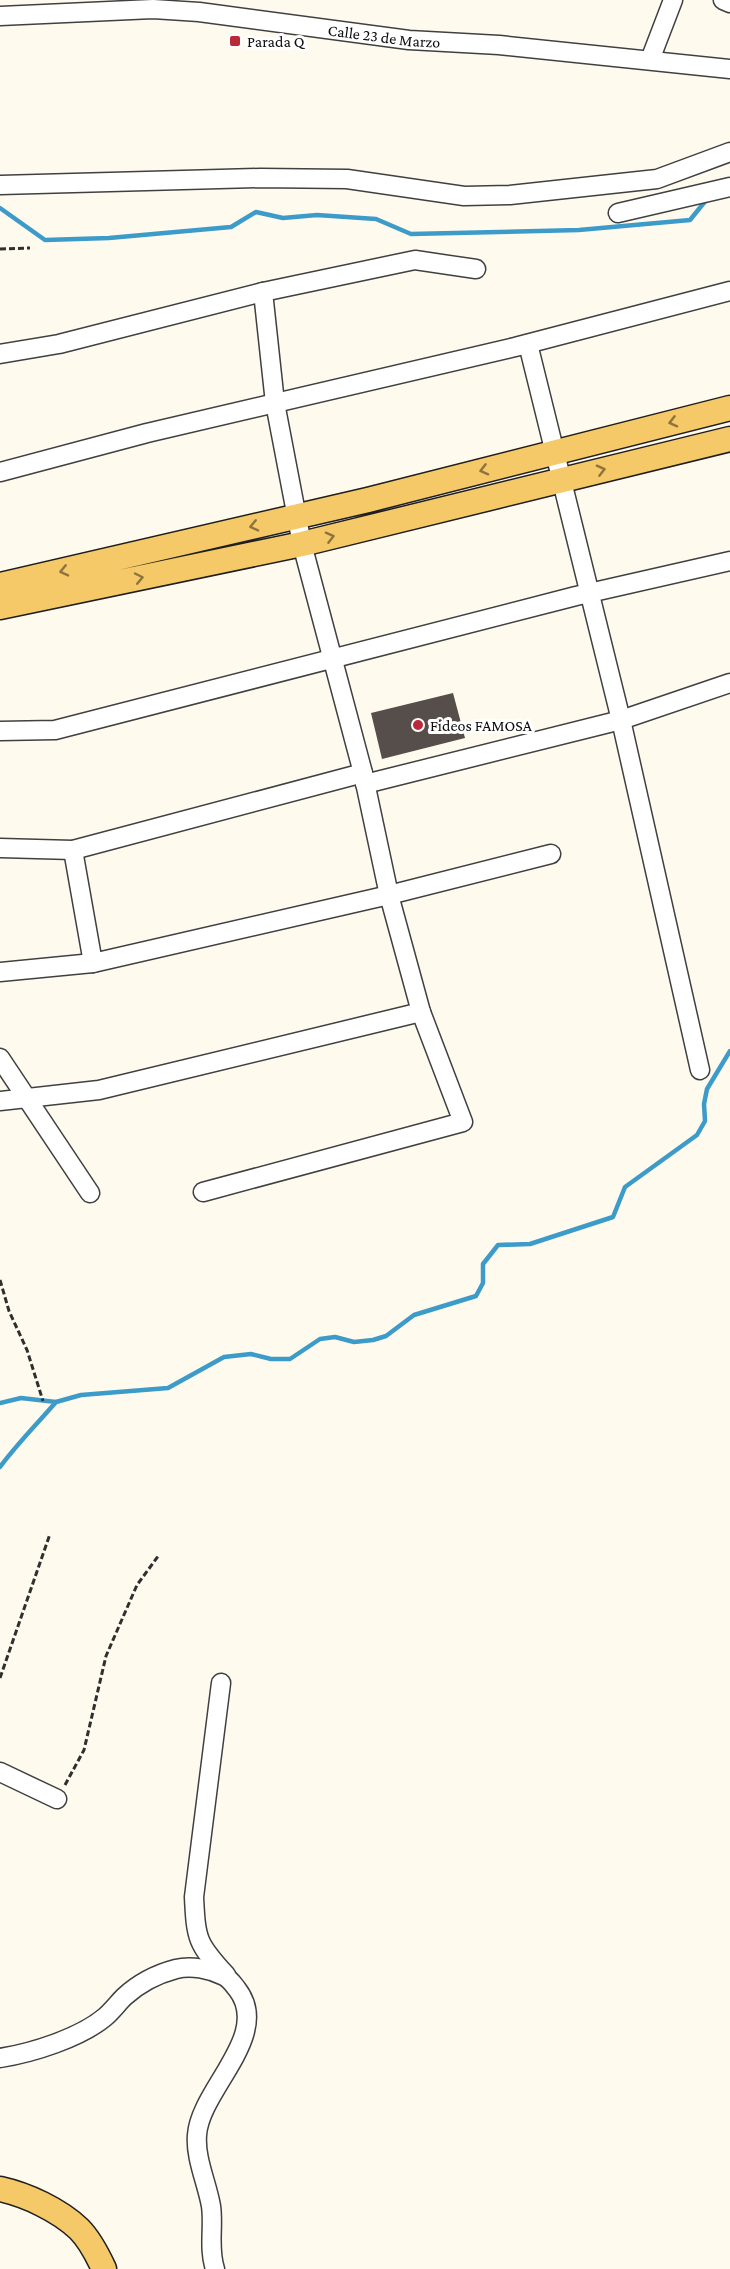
<svg xmlns="http://www.w3.org/2000/svg" width="730" height="2269" viewBox="0 0 730 2269" font-family="'Crimson Pro',serif">
	<rect width="100%" height="100%" fill="#fffaee"/>
	<g fill="none" stroke-linecap="round" stroke-linejoin="round">
		<!-- stream -->
		<path stroke="#3d9bca" stroke-width="4.5" d="M 0,208 L 45,240 L 109,238 L 231,227 L 256,212 L 283,218 L 317,215 L 376,219 L 411,234 L 579,230 L 690,220 L 707,199
			M 0,1403 L 21,1398 L 56,1402 L 81,1395 L 168,1388 L 224,1357 L 251,1354 L 271,1359 L 290,1359 L 320,1339 L 335,1337 L 354,1342 L 373,1340 L 386,1336 L 414,1315 L 476,1296 L 483,1283 L 483,1264 L 498,1245 L 530,1244 L 613,1217 L 625,1187 L 697,1135 L 705,1121 L 704,1104 L 707,1089 L 730,1051
			M 0,1467 C 17,1444 37,1424 56,1402"/>
	</g>
	<!-- building -->
	<path fill="#564e4a" d="M 453,693 L 465,738 L 382,759 L 371,713 Z"/>
	<g fill="none" stroke-linecap="round" stroke-linejoin="round">
		<defs>
			<g id="minor">
				<path d="M 723,0 L 730,3"/>
				<path id="s1" d="M 0,16 L 153,9 L 199,12 L 409,40 L 499,45 L 730,69"/>
				<path d="M 650,60 L 673,0"/>
				<path d="M 0,185 L 260,178 L 347,179 L 464,196 L 510,195 L 657,179 L 730,152"/>
				<path d="M 618,213 L 730,187"/>
				<path d="M 528,344 L 621,720 L 700,1070"/>
				<path d="M 0,354 L 59,344 L 263,292 L 415,260 L 476,269"/>
				<path d="M 0,472 L 147,433 L 515,347 L 730,291"/>
				<path d="M 0,731 L 55,730 L 576,596 L 730,561"/>
				<path d="M 365,784 L 621,720 L 730,683"/>
				<path d="M 0,848 L 73,850 L 363,773"/>
				<path d="M 73,850 L 93,963 L 389,895 L 551,854"/>
				<path d="M 0,972 L 93,963"/>
				<path d="M 0,1058 L 90,1193"/>
				<path d="M 0,1101 L 99,1090 L 421,1012"/>
				<path d="M 203,1192 L 463,1122 L 421,1012 L 389,895 L 363,773 L 302,544 L 275,403 L 263,292"/>
				<path d="M 221,1683 L 194,1897 C 196,1939 197,1944 226,1975"/>
				<path d="M 0,1772 L 57,1799"/>
				<path d="M 0,2058 C 32,2053 80,2038 105,2017 C 112,2011 118,2003 124,1997 C 138,1984 157,1974 176,1969 C 191,1965 210,1969 224,1976 C 230,1979 233,1984 237,1989 C 273,2035 200,2089 197,2135 C 195,2158 207,2183 211,2206 C 214,2227 208,2248 215,2269"/>
			</g>
			<path id="major" d="M 0,585 L 368,500 L 730,408
				M 0,607 L 302,544 L 730,439
				M 0,2189 C 27,2195 59,2210 79,2229 C 90,2240 98,2256 104,2269"/>
		</defs>
		<!-- minor casing -->
		<use href="#minor" stroke="#404040" stroke-width="21"/>
		<!-- major casing -->
		<use href="#major" stroke="#1e1e1e" stroke-width="27"/>
		<!-- path -->
		<path stroke="#2f2f2f" stroke-width="3" stroke-dasharray="6 3" stroke-linecap="butt" d="M 0,249 L 30,248
			M 0,1280 L 9,1311 L 27,1350 L 43,1401
			M 0,1678 L 50,1534
			M 65,1785 L 84,1750 L 106,1656 L 137,1585 L 159,1555"/>
		<!-- minor -->
		<use href="#minor" stroke="#fff" stroke-width="18"/>
		<!-- major -->
		<use href="#major" stroke="#f5c967" stroke-width="24"/>
	</g>
	<!-- one-way arrows -->
	<defs><path id="oneway-chevron" d="M-2-3.5L2.5 0L-2 3.5" fill="none" stroke-width="1.6" stroke-linecap="round" stroke-linejoin="round" transform="scale(1.5)"/></defs>
	<g stroke="#8d743e">
		<use href="#oneway-chevron" transform="translate(673 422) rotate(166)"/>
		<use href="#oneway-chevron" transform="translate(484 470) rotate(166)"/>
		<use href="#oneway-chevron" transform="translate(601 470) rotate(-14)"/>
		<use href="#oneway-chevron" transform="translate(254 526) rotate(167)"/>
		<use href="#oneway-chevron" transform="translate(330 537) rotate(-14)"/>
		<use href="#oneway-chevron" transform="translate(64 571) rotate(167)"/>
		<use href="#oneway-chevron" transform="translate(139 578) rotate(-12)"/>
	</g>
	<!-- markers -->
	<g fill="#ba293a" stroke="#fff" stroke-width="2">
		<rect x="229" y="35" width="12" height="12" rx="3"/>
		<circle cx="418" cy="725" r="6"/>
	</g>
	<g text-anchor="middle" stroke-width="6" stroke-linejoin="round" paint-order="stroke">
		<!-- street labels -->
		<g font-size="16" fill="#0d0d0d" stroke="#fff">
			<text dy="6" stroke="none"><textPath href="#s1" startOffset="386">Calle 23 de Marzo</textPath></text>
		</g>
		<!-- poi labels -->
		<g font-size="16" fill="#0d0d0d" stroke="#fff" text-anchor="start">
			<text x="247" y="47">Parada Q</text>
			<text x="430" y="731">Fideos FAMOSA</text>
		</g>
	</g>
</svg>
